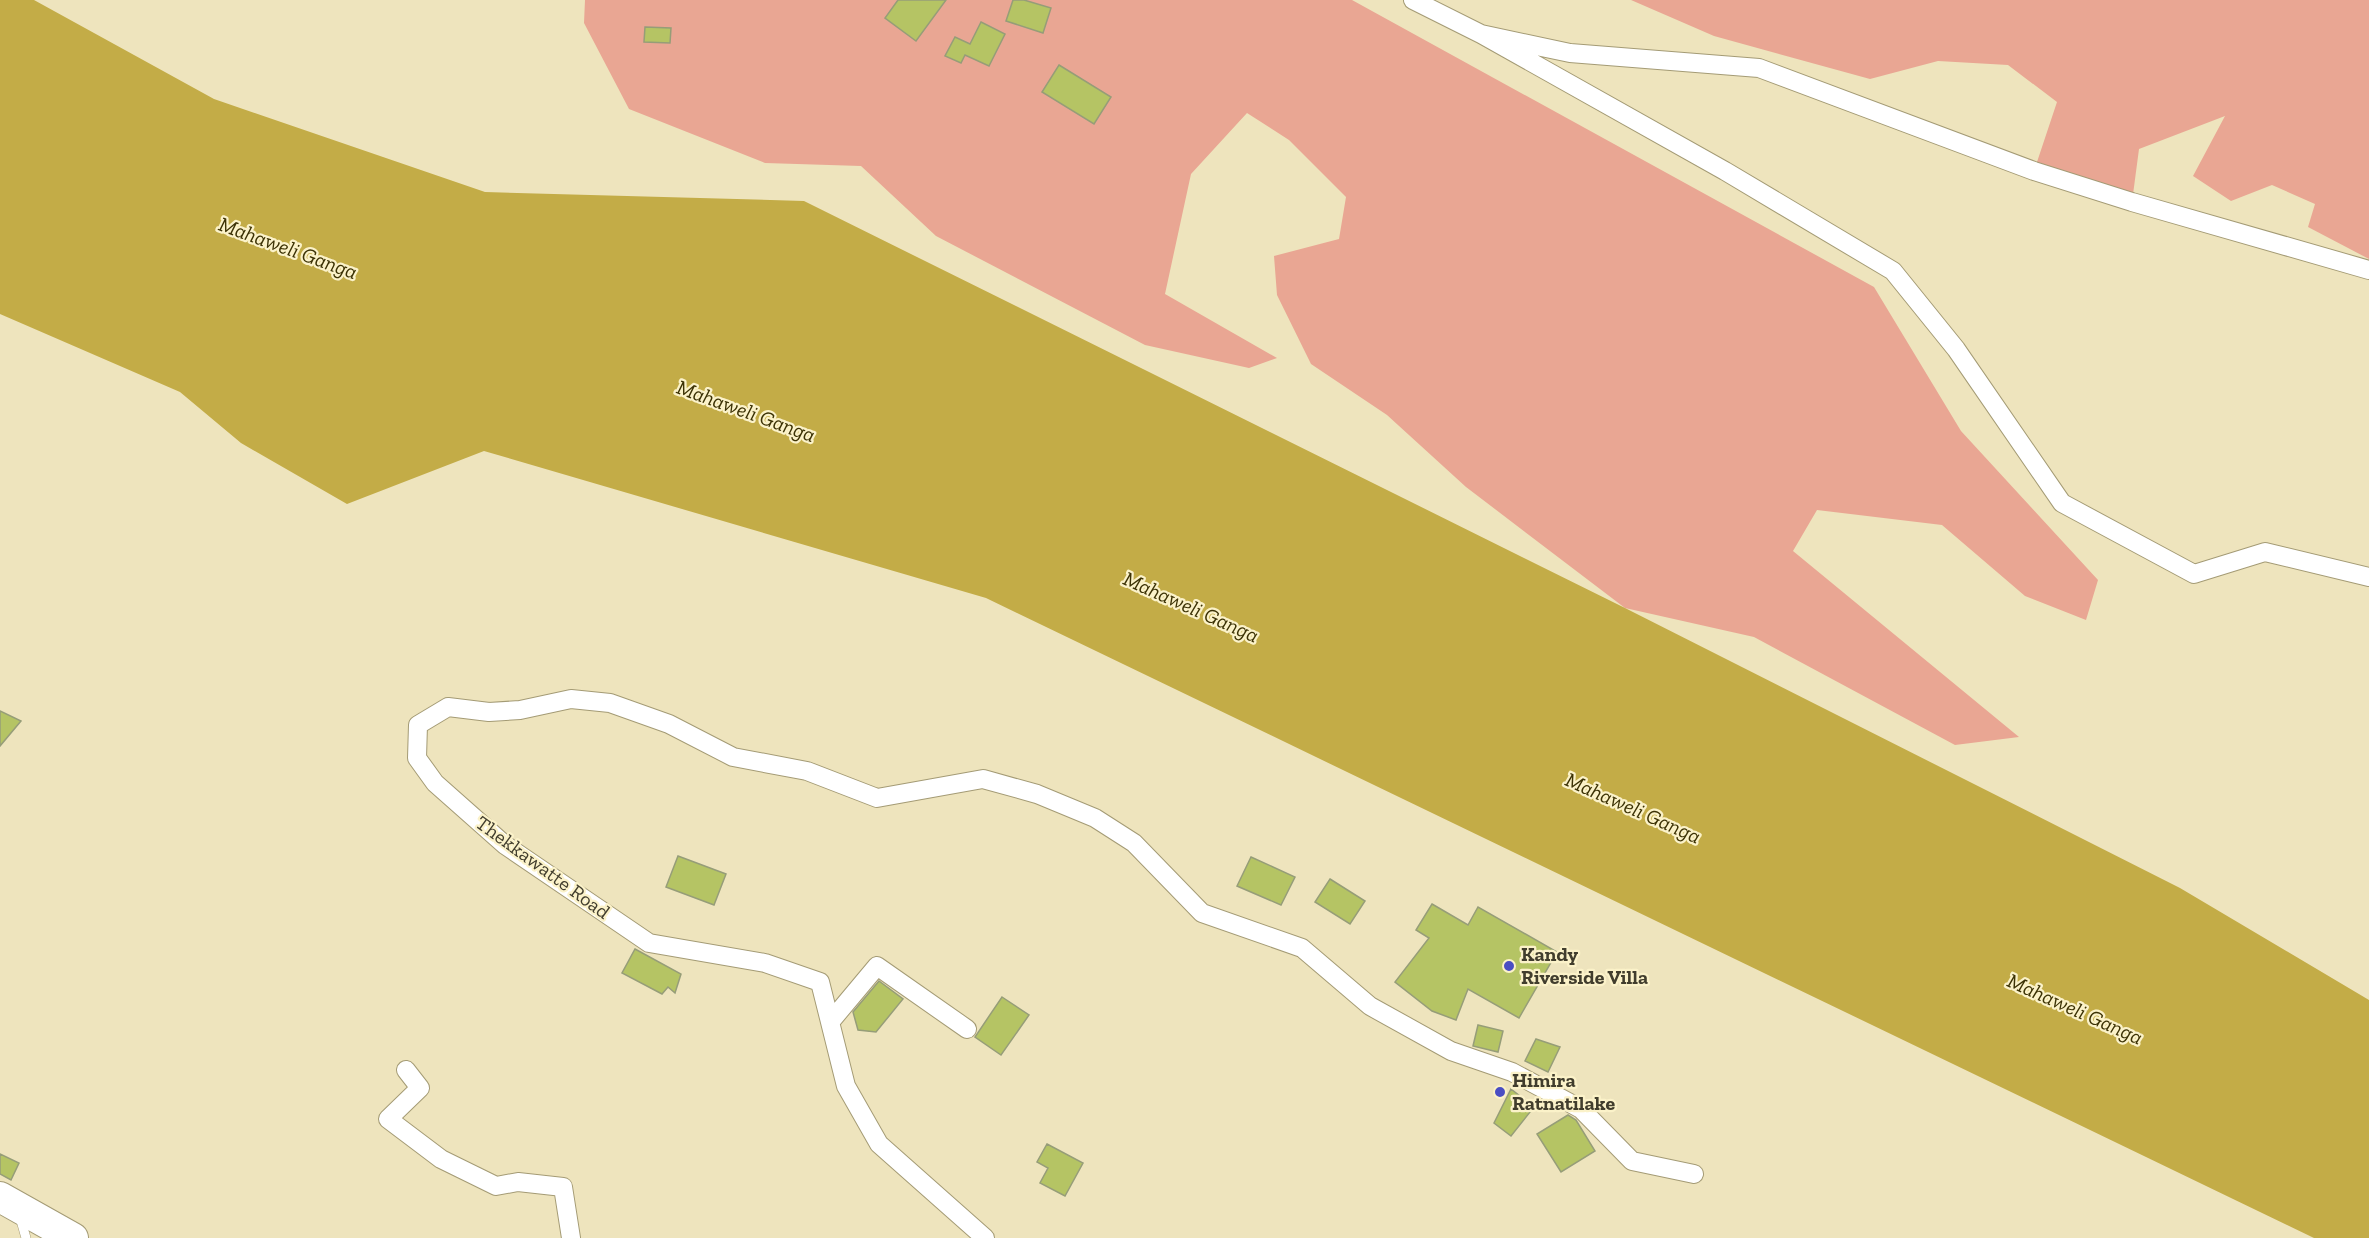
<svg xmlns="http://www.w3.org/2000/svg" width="2369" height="1238" viewBox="0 0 2369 1238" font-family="'Zilla Slab',serif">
	<rect width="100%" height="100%" fill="#eee4bd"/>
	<!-- green -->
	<path fill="#e9a693" d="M 585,0 L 1352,0 L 1874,287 L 1961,431 L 2098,580 L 2086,620 L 2025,596 L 1942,525 L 1817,510 L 1793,551 L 2019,737 L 1955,745 L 1754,637 L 1625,608 L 1466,487 L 1387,415 L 1311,364 L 1277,295 L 1274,256 L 1339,239 L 1346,197 L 1289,140 L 1247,113 L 1191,174 L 1165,294 L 1277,358 L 1249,368 L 1145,345 L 936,236 L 861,166 L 765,163 L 629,109 L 584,23 Z
		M 1631,0 L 2369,0 L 2369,259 L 2308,227 L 2315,204 L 2272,185 L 2231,201 L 2193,176 L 2225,116 L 2139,149 L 2132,202 L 2034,171 L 2057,102 L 2008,65 L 1938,61 L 1870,79 L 1714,36 Z"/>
	<!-- water -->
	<path fill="#c3ac47" d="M 0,0 L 34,0 L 214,99 L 485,192 L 804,201 L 1625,608 L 2180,888 L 2369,1000 L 2369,1238 L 2314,1238 L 986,598 L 484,451 L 347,504 L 241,443 L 180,392 L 0,314 Z"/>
	<!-- building -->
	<path fill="#b5c464" stroke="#969d78" stroke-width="1.5" d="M 898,0 L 946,0 L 916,41 L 885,18 Z
		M 1013,0 L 1024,0 L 1051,8 L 1043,33 L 1006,21 Z
		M 981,22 L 1005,34 L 989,66 L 965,55 L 961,63 L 945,56 L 955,37 L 970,44 Z
		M 645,27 L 671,28 L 670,43 L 644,42 Z
		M 1059,65 L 1111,97 L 1094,124 L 1042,92 Z
		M 0,711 L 21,721 L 0,746 Z
		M 678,856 L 726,874 L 714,905 L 666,887 Z
		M 1251,857 L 1295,877 L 1281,905 L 1237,886 Z
		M 1330,879 L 1365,901 L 1350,924 L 1315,902 Z
		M 1432,904 L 1468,925 L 1478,907 L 1557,952 L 1519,1018 L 1468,989 L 1456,1020 L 1432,1011 L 1395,982 L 1429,938 L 1416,930 Z
		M 635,949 L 681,974 L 675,993 L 668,987 L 662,994 L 622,973 Z
		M 879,981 L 903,999 L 876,1032 L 858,1030 L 853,1012 Z
		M 1002,997 L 1029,1015 L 1001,1055 L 975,1037 Z
		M 1478,1025 L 1503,1031 L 1498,1052 L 1473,1046 Z
		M 1536,1039 L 1560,1047 L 1548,1072 L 1525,1061 Z
		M 1511,1089 L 1534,1107 L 1511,1136 L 1494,1123 Z
		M 1568,1115 L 1576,1120 L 1595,1151 L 1561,1172 L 1537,1134 Z
		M 1047,1144 L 1083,1163 L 1065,1196 L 1040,1183 L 1048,1168 L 1037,1162 Z
		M 0,1154 L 19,1163 L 11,1180 L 0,1174 Z"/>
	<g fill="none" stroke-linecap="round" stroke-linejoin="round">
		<defs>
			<path id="service" d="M 20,1217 L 26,1238"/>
			<path id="minor" d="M 1413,0 L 1481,34 L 1570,53 L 1759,68 L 2034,171 L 2132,202 L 2369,270
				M 1481,34 L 1725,171 L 1893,271 L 1956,349 L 2062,503 L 2194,574 L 2265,552 L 2369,577
				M 831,1021 L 877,966 L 967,1029
				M 406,1070 L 420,1088 L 388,1119 L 441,1159 L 496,1186 L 518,1182 L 563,1187 L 571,1238
				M 985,1238 L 879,1144 L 846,1086 L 820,982 L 765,963 L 649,943 L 505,845 L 435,783 L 417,758 L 418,725 L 448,707 L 489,712 L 520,710 L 571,699 L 610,703 L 669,724 L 733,757 L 807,771 L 877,798 L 983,779 L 1037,794 L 1095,818 L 1134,843 L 1202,913 L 1302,948 L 1370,1006 L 1451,1051 L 1512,1072 L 1581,1109 L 1632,1161 L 1694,1174"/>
			<path id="trunk" d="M 0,1197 L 73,1238"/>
		</defs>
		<!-- service casing -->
		<use href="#service" stroke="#a49b75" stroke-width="10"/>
		<!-- minor casing -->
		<use href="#minor" stroke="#a49b75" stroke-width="20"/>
		<!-- trunk casing -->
		<use href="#trunk" stroke="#a49b75" stroke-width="32"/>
		<!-- service -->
		<use href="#service" stroke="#fff" stroke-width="9"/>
		<!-- minor -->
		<use href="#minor" stroke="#fff" stroke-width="18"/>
		<!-- trunk -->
		<use href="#trunk" stroke="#fff" stroke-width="30"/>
	</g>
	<!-- markers -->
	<g fill="#4a4ec3" stroke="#fbf2c9" stroke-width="2">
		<circle cx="1509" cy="966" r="6"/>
		<circle cx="1500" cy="1092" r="6"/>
	</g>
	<g text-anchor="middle" stroke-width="4.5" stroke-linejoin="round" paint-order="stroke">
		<!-- street labels -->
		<g font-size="20" fill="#413d2d" stroke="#fbf2c9">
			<text transform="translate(543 867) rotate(36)" y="7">Thekkawatte Road</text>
		</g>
		<!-- poi labels -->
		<g font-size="20" font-weight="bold" fill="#413d2d" stroke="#fbf2c9" text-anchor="start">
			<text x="1521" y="961">Kandy<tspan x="1521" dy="23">Riverside Villa</tspan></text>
			<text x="1512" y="1087">Himira<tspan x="1512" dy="23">Ratnatilake</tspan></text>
		</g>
		<!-- water labels -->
		<g font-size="21" font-style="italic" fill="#3c3205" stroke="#fbf2c9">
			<text transform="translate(288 248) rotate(20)" y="7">Mahaweli Ganga</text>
			<text transform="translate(746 411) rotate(20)" y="7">Mahaweli Ganga</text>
			<text transform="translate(1191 607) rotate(24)" y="7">Mahaweli Ganga</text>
			<text transform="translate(1633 808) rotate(24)" y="7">Mahaweli Ganga</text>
			<text transform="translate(2075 1009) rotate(24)" y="7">Mahaweli Ganga</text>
		</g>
	</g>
</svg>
